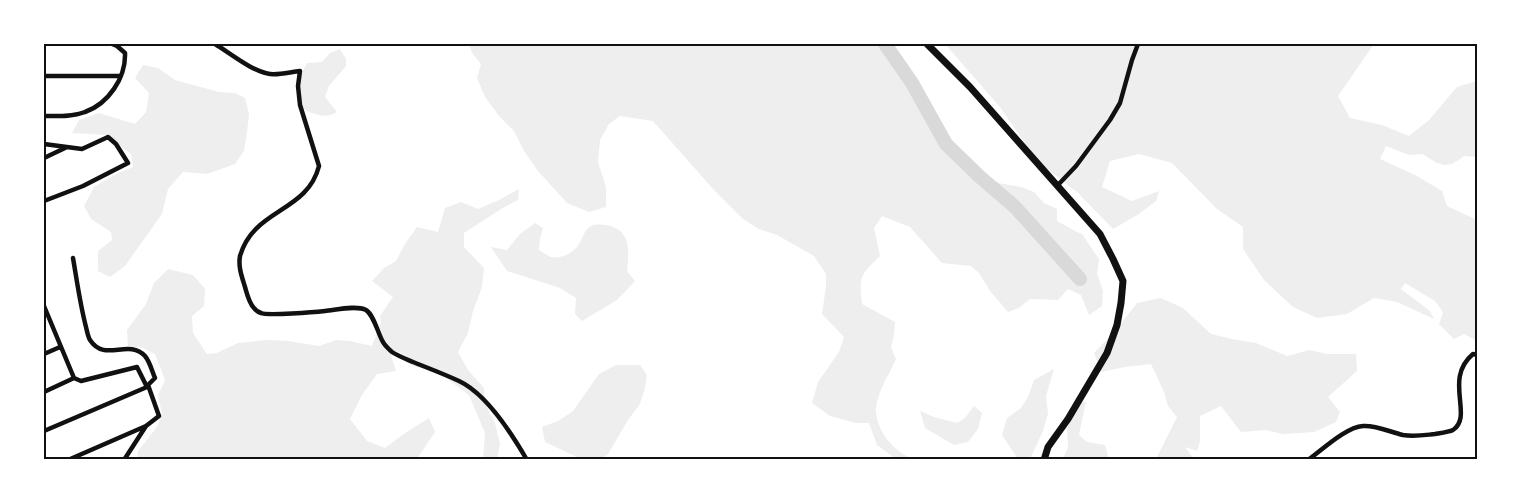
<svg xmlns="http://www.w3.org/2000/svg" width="1521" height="503" viewBox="0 0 1521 503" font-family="'Asap Condensed',sans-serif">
	<rect width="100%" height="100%" fill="#fff"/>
	<!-- green -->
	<path fill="#eee" d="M 469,44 L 888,44 L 917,92 L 936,132 L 958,157 L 998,183 L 1021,187 L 1034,192 L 1044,203 L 1057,209 L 1057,221 L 1075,231 L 1082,234 L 1099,259 L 1097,273 L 1103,291 L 1102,306 L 1089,315 L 1081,295 L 1068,289 L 1058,300 L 1030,299 L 1019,308 L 1008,312 L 990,291 L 979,273 L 971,266 L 942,263 L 910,227 L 882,216 L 874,228 L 880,256 C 860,275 859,277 862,304 L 895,322 L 894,335 L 891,347 L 896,359 C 892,369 887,376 883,385 C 880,392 875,405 876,412 C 878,433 893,450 912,459 L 896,459 L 877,445 L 869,423 L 856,423 L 830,416 L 812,403 L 818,382 L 839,352 L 844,337 L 822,314 L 826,286 L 826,274 L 814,256 L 777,235 L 759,229 L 743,219 L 713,189 L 653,121 L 620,116 L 609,124 L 600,140 L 598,162 L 606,187 L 606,207 L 589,212 L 567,203 L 538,171 L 524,151 L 514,131 L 499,116 L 485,97 L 477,78 L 481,64 L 472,53 Z
		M 945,44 L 1374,44 L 1338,96 L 1350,118 L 1382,125 L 1409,136 L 1429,120 L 1457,87 L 1477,81 L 1477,157 L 1464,156 C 1447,170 1440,166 1423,154 L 1409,155 L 1386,146 L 1380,159 L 1417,176 L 1442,191 L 1447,206 L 1477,220 L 1477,341 L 1464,334 L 1454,339 L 1439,324 L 1443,312 L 1435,301 L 1405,283 L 1401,289 L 1430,311 L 1434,319 L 1397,302 L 1374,298 L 1347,314 L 1317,318 L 1293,307 L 1264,280 L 1243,249 L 1243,227 L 1217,209 L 1172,163 L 1139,154 L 1110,161 L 1102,187 L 1132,201 L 1159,191 L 1156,201 L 1139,214 L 1113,229 L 1078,193 L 1037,161 L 1000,107 Z
		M 340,49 L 346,59 L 346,66 L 329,86 L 325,97 L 337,112 C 325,120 312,113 300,108 C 298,92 298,78 307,63 L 322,62 L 330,53 Z
		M 143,65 L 158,68 L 175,80 L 219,92 L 235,93 L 245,98 L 249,114 L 247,132 L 244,151 L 235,164 L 207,174 L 183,172 L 168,189 L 162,214 L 125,266 L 110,277 L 98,271 L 98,251 L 112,240 L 111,232 L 91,219 L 84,206 L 94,187 L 116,174 L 133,167 L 131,154 L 105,135 L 72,133 L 79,120 L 99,113 L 135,124 L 146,112 L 149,93 L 135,78 Z
		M 519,189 L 518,200 L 501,209 L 464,233 L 464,247 L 484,268 L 482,287 L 473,311 L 468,333 L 458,352 L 468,370 L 484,388 L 485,404 L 495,423 L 500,444 L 497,459 L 483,459 L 485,433 L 469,395 L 438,372 L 412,366 L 400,352 L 391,356 L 396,371 L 377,374 L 362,395 L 350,419 L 367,441 L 385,448 L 408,431 L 429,418 L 435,432 L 417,459 L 137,459 L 138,451 L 157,427 L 162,414 L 158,395 L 165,380 L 155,354 L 143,348 L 128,346 L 127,330 L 146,304 L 154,283 L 168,269 L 193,275 L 205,289 L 204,306 L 192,316 L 193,333 L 207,354 L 217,353 L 238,343 L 267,340 L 289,341 L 319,346 L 336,340 L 350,341 L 372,346 L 381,323 L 380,316 L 393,297 L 372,281 L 384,268 L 396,261 L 405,244 L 417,227 L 438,232 L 445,208 L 461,202 L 478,209 L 499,200 Z
		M 535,223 L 543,228 L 540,238 L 539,250 C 542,252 548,256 551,257 C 560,259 571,254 577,247 C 583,240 583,229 593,225 C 597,224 604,225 607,225 C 632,231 629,251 627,271 L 635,281 L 617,300 L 582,321 L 575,314 L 576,298 L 560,288 L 507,271 L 491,247 L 507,250 L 520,234 Z
		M 1161,298 L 1183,308 L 1211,334 L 1232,339 L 1256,343 L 1287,356 L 1309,350 L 1327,354 L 1356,354 L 1357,371 L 1328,397 L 1340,412 L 1336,422 L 1314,432 L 1283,434 L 1266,430 L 1241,432 L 1221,406 L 1200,416 L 1200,441 L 1197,451 L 1185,447 L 1194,459 L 1156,459 L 1177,417 L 1168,406 L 1164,392 L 1151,364 L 1125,367 L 1101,372 L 1094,353 L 1115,331 L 1137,303 Z
		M 616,365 L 640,365 L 647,375 L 645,388 L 640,404 L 628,420 L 608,454 L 601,459 L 581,459 L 545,442 L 542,427 L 558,421 L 573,411 L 599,374 Z
		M 1054,369 L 1046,396 L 1048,414 L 1043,431 L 1030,459 L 1018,459 L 1002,435 L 1007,418 L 1021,408 L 1028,397 L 1034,380 Z
		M 1086,401 L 1079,435 L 1087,442 L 1105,445 L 1109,459 L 1062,460 L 1068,448 L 1067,430 L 1075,406 Z
		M 974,406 L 982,413 L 978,429 L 968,442 L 954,445 L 925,428 L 920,411 L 934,417 L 957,423 L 965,418 Z"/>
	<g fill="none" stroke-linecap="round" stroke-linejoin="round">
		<!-- river -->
		<path stroke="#d9d9d9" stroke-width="14" d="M 885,44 L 912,83 L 946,144 L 980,177 L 1015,207 L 1080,279"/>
		<!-- minor -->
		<path stroke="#111" stroke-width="4.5" d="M 215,44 C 230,53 253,72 270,74 C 280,75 290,72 300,71 L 298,86 L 300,105 L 319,166 C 307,213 254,208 240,256 C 238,267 242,277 245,287 C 247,294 249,303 254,308 C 256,311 258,312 261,313 C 267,316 316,312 325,311 C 336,310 356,305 366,310 C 374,315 378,334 383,342 C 385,346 389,349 392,352 C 398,356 406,359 413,362 C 428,368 444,374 459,381 C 487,394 512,434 527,460
			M 44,76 L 121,76
			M 44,116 C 57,116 72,117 85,112 C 108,104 126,78 125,53 L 117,46 L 112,44
			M 44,144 L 82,149 L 108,137 L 116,144 L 128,163 L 83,186 L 44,201
			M 44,158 L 65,148
			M 1057,186 L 1076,166 L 1110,120 L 1120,103 L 1132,60 L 1138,44
			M 73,258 C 77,281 80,304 86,327 C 87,331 88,337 90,340 C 105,363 128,338 145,356 C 150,362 152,371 155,378 L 148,385
			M 44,306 L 74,378 L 81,381 L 137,367 L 147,387 L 148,385 L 159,416 L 146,426 L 68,460
			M 44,354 L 60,347
			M 44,392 L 74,378
			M 44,431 L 147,387
			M 124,460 L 146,426
			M 1308,460 C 1322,450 1346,427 1363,426 C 1376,425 1390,432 1403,435 C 1414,437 1425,435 1435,434 C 1441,433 1449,432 1453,430 C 1474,416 1443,379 1473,354 L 1478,355"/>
		<!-- primary -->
		<path stroke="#111" stroke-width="7" d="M 927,44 L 970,87 L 1100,234 L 1113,259 L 1123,281 L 1121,303 L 1117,325 L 1107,353 L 1068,419 L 1048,447 L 1044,460"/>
	</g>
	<!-- border -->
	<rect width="1521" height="503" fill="none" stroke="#ffffff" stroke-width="90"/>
	<rect x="45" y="45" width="1431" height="413" fill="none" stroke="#111" stroke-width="2"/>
</svg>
